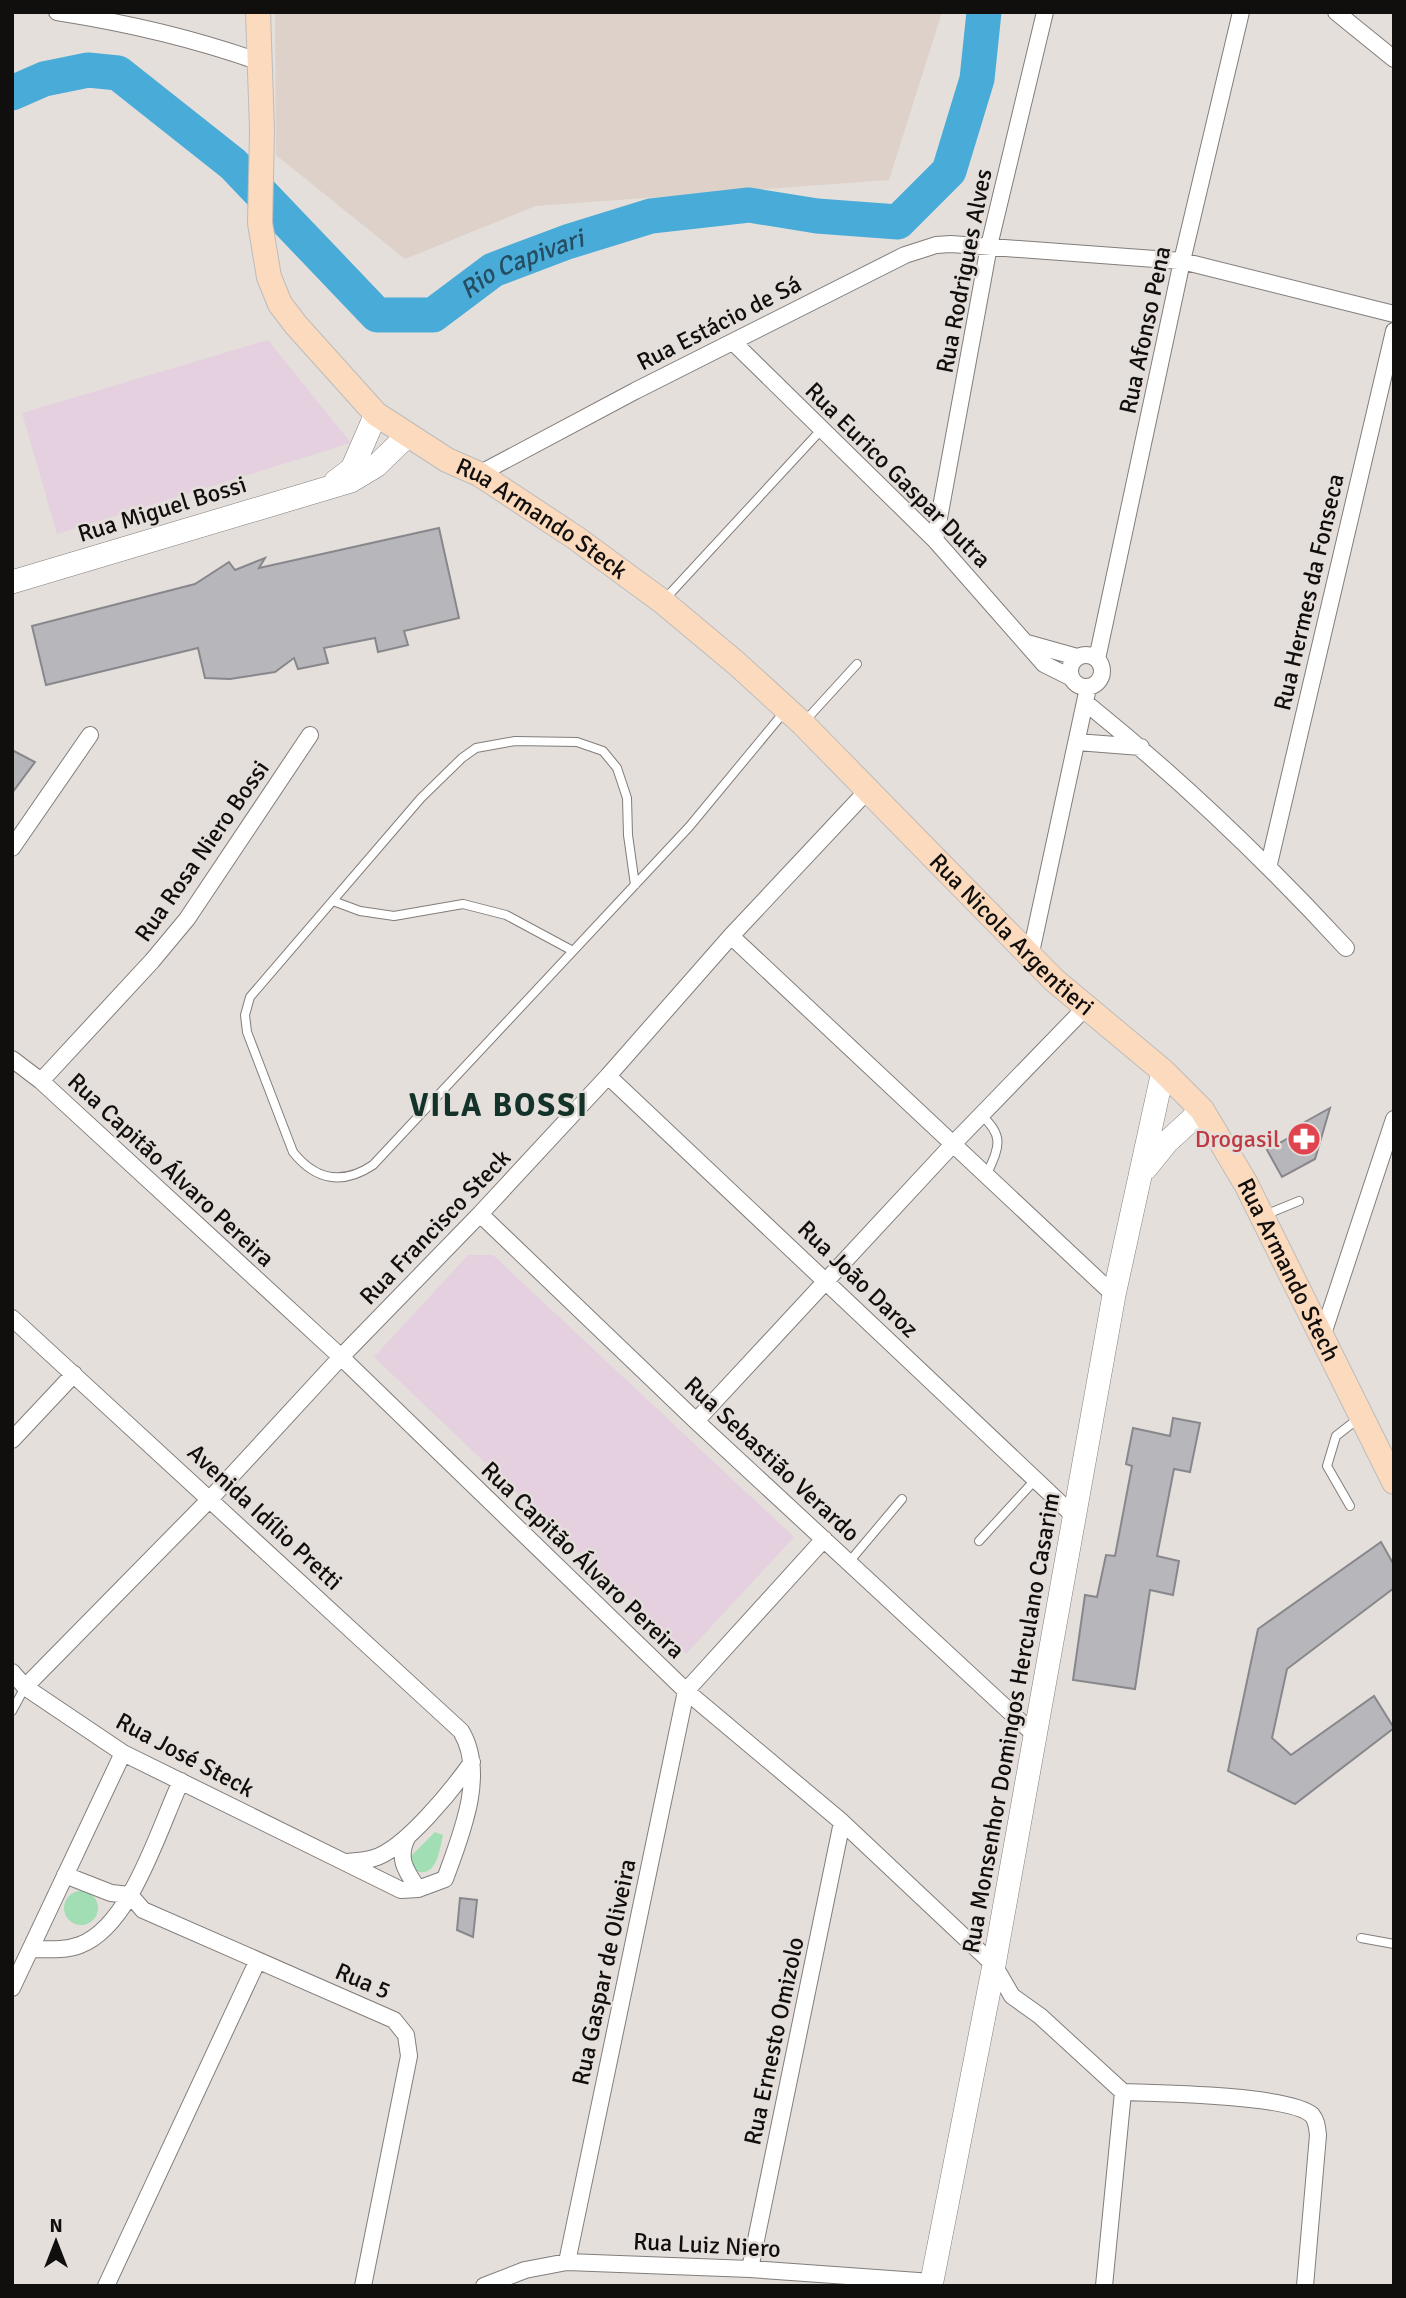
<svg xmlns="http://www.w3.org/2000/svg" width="1406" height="2298" viewBox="0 0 1406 2298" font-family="Signika,sans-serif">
	<rect width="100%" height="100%" fill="#e5dfdc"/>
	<!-- built -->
	<path fill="#ddd1c9" d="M 275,12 L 942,12 L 889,180 L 536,206 L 405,259 L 276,155 Z"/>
	<!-- education -->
	<path fill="#e4d0df" d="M 268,340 L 351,443 L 57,534 L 22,413 Z
		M 468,1255 L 493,1255 L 794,1537 L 686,1654 L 374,1357 Z"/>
	<!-- green -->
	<path fill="#a1deb3" d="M 435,1832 L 443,1835 C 439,1853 436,1882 411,1869 L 410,1857 Z
		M64 1908a17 17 0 1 1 34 0a17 17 0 1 1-34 0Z"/>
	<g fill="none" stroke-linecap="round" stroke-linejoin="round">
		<!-- river -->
		<path stroke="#49abd7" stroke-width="35" id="s1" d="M 12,93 L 44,79 L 88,70 L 118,73 L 233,164 L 377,315 L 433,315 L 493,270 L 567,242 L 651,216 L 749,205 L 817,216 L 898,222 L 949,171 L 977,79 L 984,12"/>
	</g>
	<!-- building -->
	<path fill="#b6b6bb" stroke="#87878c" stroke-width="2" d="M 439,528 L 459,618 L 404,631 L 408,645 L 378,652 L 375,638 L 324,648 L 328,663 L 298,669 L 294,658 L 275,672 L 230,679 L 205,678 L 198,648 L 46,685 L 32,626 L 195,584 L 229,562 L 235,570 L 265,558 L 259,568 Z
		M 12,750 L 35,762 L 12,793 Z
		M 1330,1108 L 1315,1159 L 1282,1177 L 1267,1150 L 1306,1128 L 1303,1123 Z
		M 1173,1418 L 1200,1423 L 1190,1472 L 1174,1469 L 1157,1556 L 1179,1561 L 1173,1595 L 1150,1590 L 1135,1689 L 1073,1680 L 1085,1595 L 1097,1597 L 1106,1555 L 1115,1556 L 1132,1466 L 1126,1464 L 1133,1428 L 1170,1436 Z
		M 1381,1542 L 1394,1565 L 1394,1588 L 1287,1669 L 1272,1738 L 1291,1755 L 1374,1696 L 1394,1728 L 1295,1804 L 1228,1771 L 1258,1629 Z
		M 460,1898 L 477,1900 L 473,1937 L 457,1930 Z"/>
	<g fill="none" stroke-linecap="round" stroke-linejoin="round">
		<defs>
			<path id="lane" d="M 665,599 L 822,429
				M 805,721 L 857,664
				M 635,885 L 628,835 L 627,798 L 617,768 L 603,751 L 577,742 L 515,741 L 476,748 L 462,758 L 421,798 L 250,997 L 245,1015 L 247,1032 L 293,1152 C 316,1181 343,1185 373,1165 L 689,827 L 785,711
				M 333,901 L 360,911 L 394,916 L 463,904 L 506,915 L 573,951
				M 981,1115 C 1005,1136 999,1147 987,1174
				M 1265,1215 L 1299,1201
				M 1350,1506 L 1327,1466 L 1336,1436 L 1359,1418
				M 979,1541 L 1035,1480
				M 849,1562 L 902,1499
				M 12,1711 L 25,1687
				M 1361,1938 L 1394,1944"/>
			<path id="street" d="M 57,12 C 127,23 193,38 260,62
				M 1336,12 L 1394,59
				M 733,342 L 935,540 L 1044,664 L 1070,677
				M 479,474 L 635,391 L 905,255 L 936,245 L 951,244 L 1182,261 L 1394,314
				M 935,540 L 989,246 L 1045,12
				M 1027,643 L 1077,657
				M1070 671a16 16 0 1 1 32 0a16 16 0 1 1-32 0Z
				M 1097,659 L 1182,261 L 1241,12
				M 1086,703 C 1179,778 1265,860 1346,948
				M 1077,742 L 1141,747
				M 12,848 L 90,735
				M 1269,864 L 1394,331
				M 731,936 L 1114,1295
				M 1030,957 L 1088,688
				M 12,1059 L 41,1081 L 341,1357 L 686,1691 L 842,1822 L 994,1965 L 1012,1996 L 1040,2016 L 1123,2092
				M 608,1076 L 1075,1517
				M 41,1081 L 152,961 L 187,919 L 310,735
				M 480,1214 L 696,1421 L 1035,1735
				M 12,1318 L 461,1731 C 487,1774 461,1835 445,1879 L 418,1889 L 401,1890 L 123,1753 L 25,1687 L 12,1672
				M 1322,1337 L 1394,1119
				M 696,1421 L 955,1142 L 1085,1008
				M 12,1440 L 74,1374
				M 25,1687 L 211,1498 L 341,1357 L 480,1214 L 608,1076 L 731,936 L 868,790
				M 408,1836 C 396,1858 406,1871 418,1889
				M 347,1862 C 355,1861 366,1861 374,1858 C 405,1849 453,1789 472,1762
				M 65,1875 L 111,1893 L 130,1895 L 143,1910 L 394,2020 L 406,2035 L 409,2056 L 363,2286
				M 31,1949 C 47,1949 64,1951 80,1945 C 131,1926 159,1828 181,1781
				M 12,1988 L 123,1753
				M 1123,2092 C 1158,2093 1290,2095 1312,2115 C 1317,2121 1317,2128 1318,2135 L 1305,2286
				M 567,2262 L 686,1691 L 824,1539
				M 750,2269 L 842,1822
				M 106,2286 L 257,1962
				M 484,2286 L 525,2270 L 567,2262 L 750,2269 L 932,2282
				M 1104,2286 L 1123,2092"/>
			<path id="secondary" d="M 336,481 L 352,469 L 376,414
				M 12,582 L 351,481 L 376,466 L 408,435
				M 1146,1168 L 1167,1142 L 1202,1110
				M 931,2286 L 994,1965 L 1114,1295 L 1163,1071"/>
			<g id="primary">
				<path id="s2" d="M 258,12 L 262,130 L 260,223 L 269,277 L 280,304 L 296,325 L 376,414 L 447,460 L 479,474 L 576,538 L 663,602 L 736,663 L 803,724 L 1054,980 L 1163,1071 L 1202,1110 L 1246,1184 L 1394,1482"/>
			</g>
		</defs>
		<!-- lane casing -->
		<use href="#lane" stroke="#827d7a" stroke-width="10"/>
		<!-- street casing -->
		<use href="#street" stroke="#827d7a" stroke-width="18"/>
		<!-- secondary casing -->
		<use href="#secondary" stroke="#827d7a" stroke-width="24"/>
		<!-- primary casing -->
		<use href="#primary" stroke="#bcbcbc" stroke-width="26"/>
		<!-- lane -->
		<use href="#lane" stroke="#fff" stroke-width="8"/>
		<!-- street -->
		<use href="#street" stroke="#fff" stroke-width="16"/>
		<!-- secondary -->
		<use href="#secondary" stroke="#fff" stroke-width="23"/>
		<!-- primary -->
		<use href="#primary" stroke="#fcdabe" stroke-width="24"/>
	</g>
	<!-- icons -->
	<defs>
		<symbol id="pharmacy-disc" viewBox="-11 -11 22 22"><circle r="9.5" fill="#e0444e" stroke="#e5dfdc"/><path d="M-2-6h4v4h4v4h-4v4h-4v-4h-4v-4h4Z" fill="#fff"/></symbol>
	</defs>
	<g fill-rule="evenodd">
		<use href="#pharmacy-disc" x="1285" y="1120" width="38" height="38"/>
	</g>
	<g text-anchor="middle" stroke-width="5" stroke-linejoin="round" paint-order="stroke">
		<!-- street labels -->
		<g font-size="24" fill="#100f0e" stroke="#e5dfdc">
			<text transform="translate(964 271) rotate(-79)" y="8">Rua Rodrigues Alves</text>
			<text transform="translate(719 323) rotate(-27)" y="8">Rua Estácio de Sá</text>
			<text transform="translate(1145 330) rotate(-78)" y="8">Rua Afonso Pena</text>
			<text transform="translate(898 475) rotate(45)" y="8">Rua Eurico Gaspar Dutra</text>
			<text transform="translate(162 509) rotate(-17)" y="8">Rua Miguel Bossi</text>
			<text dy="8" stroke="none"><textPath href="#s2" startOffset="637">Rua Armando Steck</textPath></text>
			<text transform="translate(1309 592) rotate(-77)" y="8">Rua Hermes da Fonseca</text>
			<text transform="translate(202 851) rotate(-55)" y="8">Rua Rosa Niero Bossi</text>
			<text dy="8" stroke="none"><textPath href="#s2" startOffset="1267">Rua Nicola Argentieri</textPath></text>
			<text transform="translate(171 1170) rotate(43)" y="8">Rua Capitão Álvaro Pereira</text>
			<text transform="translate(435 1227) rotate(-46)" y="8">Rua Francisco Steck</text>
			<text dy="8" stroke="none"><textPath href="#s2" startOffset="1708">Rua Armando Stech</textPath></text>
			<text transform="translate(858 1279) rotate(44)" y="8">Rua João Daroz</text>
			<text transform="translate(772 1459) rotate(43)" y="8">Rua Sebastião Verardo</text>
			<text transform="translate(265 1517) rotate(43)" y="8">Avenida Idílio Pretti</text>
			<text transform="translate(583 1560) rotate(44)" y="8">Rua Capitão Álvaro Pereira</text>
			<text transform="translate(1011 1723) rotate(-80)" y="8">Rua Monsenhor Domingos Herculano Casarim</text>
			<text transform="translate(185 1755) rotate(28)" y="8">Rua José Steck</text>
			<text transform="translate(604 1972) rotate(-78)" y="8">Rua Gaspar de Oliveira</text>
			<text transform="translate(363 1981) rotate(23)" y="8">Rua 5</text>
			<text transform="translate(774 2041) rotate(-78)" y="8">Rua Ernesto Omizolo</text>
			<text transform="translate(707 2245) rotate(3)" y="8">Rua Luiz Niero</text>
		</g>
		<!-- health labels -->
		<g font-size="24" fill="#be3a42" stroke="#e5dfdc" text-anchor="end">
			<text x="1280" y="1147">Drogasil</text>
		</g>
		<!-- water labels -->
		<g font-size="26" font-style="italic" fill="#254e62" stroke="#e5dfdc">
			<text dy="9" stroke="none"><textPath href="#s1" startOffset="625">Rio Capivari</textPath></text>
		</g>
		<!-- district labels -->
		<g font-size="32" font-weight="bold" letter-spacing="2" fill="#133229" stroke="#e5dfdc">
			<text x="499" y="1116">VILA BOSSI</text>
		</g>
	</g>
	<!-- border -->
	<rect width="1406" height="2298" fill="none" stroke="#100f0e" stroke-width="28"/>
	<!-- north arrow -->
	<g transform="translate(56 2242)" stroke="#e5dfdc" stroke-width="5" paint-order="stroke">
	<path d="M0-5L12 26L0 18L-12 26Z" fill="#100f0e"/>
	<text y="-10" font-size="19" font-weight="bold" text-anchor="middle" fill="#100f0e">N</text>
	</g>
</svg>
